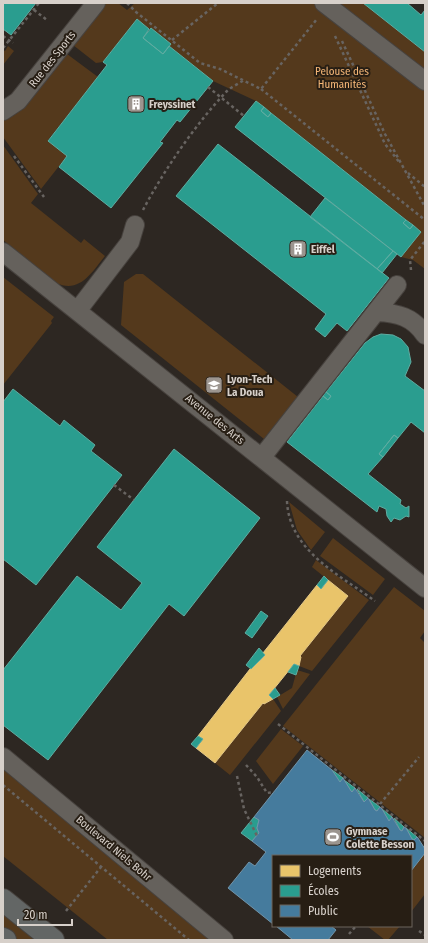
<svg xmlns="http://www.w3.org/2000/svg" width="428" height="943" viewBox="0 0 428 943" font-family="'Fira Sans Condensed',sans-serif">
	<rect width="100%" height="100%" fill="#2d2722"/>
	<!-- green -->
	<path fill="#54391c" d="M 105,3 L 118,3 L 127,10 L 135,3 L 363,3 L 425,52 L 425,269 L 413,260 L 401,257 L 421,232 L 256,101 L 213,81 L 169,46 L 171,44 L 151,28 L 149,29 L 137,19 L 103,62 L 96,63 L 73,45 Z
		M 8,46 L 14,51 L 3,65 L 3,50 L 5,51 Z
		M 67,54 L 98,77 L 48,140 L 67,156 L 41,189 L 3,137 L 3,120 Z
		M 3,145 L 38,194 L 31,203 L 81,243 L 84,239 L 105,256 C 92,272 80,294 56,283 L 3,240 Z
		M 136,274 L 143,274 L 298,397 L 264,439 L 121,325 L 124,282 Z
		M 3,277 L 54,317 L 51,321 L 52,323 L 3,385 Z
		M 289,502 L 325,532 L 311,550 L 297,530 Z
		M 333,538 L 385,579 L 373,595 L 320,556 Z
		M 316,560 L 369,600 L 312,671 L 299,666 L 301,658 L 300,656 L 348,596 L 312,567 Z
		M 394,587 L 425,611 L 425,631 L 420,638 L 424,642 L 425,640 L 425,838 L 283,726 Z
		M 297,670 L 310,674 L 283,709 L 277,697 L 292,688 Z
		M 273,699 L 281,711 L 230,775 L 215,763 L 263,703 L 264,704 Z
		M 281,729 L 303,746 L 273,784 L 256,761 Z
		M 3,766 L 216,940 L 108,940 L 3,856 Z
		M 425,853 L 425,894 L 411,912 L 411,871 Z
		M 3,910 L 41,940 L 16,940 L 3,929 Z
		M 367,926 L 400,926 L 388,940 L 385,940 Z"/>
	<!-- homes -->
	<path fill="#e9c46a" stroke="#e4c887" d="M 328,580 L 348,596 L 300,656 L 301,657 L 299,666 L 294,664 L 269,695 L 273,699 L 264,704 L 263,703 L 215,763 L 196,748 L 203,739 L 198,736 L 257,660 L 259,662 L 265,655 L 263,653 L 317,585 L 321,589 Z"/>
	<!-- schools -->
	<path fill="#2a9d8f" stroke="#5eaca1" d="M 3,3 L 36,3 L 11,35 L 3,29 Z
		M 363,3 L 407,3 L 421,15 L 425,10 L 425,52 Z
		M 137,19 L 149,29 L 143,38 L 163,54 L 169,46 L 213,81 L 180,122 L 177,120 L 160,142 L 163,143 L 111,208 L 59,167 L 67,156 L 48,141 L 107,65 L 103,62 Z
		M 151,28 L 171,44 L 163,54 L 143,38 Z
		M 256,101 L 264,107 L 261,111 L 268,117 L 271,113 L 406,220 L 403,223 L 410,229 L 413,225 L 421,232 L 401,257 L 235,127 Z
		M 264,107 L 271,113 L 268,117 L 261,111 Z
		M 218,144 L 389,278 L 347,331 L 337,323 L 325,337 L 315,329 L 326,314 L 176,196 Z
		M 325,198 L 393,251 L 377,269 L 310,217 Z
		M 406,220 L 413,225 L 410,229 L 403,223 Z
		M 393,251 L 397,254 L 382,273 L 377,269 Z
		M 381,334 L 393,335 L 401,339 L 408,347 L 411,362 L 405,376 L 425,391 L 425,433 L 411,422 L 398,438 L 394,435 L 379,454 L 383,457 L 368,474 L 401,500 L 400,504 L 406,508 L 409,506 L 409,517 L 406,516 L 400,520 L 394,518 L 391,522 L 387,516 L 386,509 L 379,506 L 377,512 L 287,442 L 323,396 L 328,400 L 331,396 L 326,392 L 365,343 L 373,337 Z
		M 13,389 L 60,426 L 64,420 L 95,445 L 91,451 L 122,475 L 36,585 L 3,559 L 3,402 Z
		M 326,392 L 331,396 L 328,400 L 323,396 Z
		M 394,435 L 398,438 L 383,457 L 379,454 Z
		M 174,449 L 260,518 L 184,616 L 169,604 L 48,760 L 3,725 L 3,670 L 77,576 L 121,610 L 142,583 L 97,547 Z
		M 324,576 L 328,580 L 321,589 L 317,585 Z
		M 261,611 L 268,616 L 252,638 L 245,633 Z
		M 259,648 L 265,655 L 251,669 L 246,665 Z
		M 294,664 L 299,666 L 296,675 L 288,672 Z
		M 275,688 L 280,695 L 273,699 L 269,695 Z
		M 198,736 L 203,739 L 196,748 L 191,744 Z
		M 332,770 L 343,778 L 340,782 L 338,781 Z
		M 344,780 L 355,788 L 352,792 L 351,791 Z
		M 357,789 L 368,798 L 364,802 L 363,800 Z
		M 369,799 L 380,807 L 377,811 L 375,810 Z
		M 382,809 L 392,817 L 389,821 L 388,820 Z
		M 254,817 L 259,820 L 257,828 L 259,833 L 252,841 L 241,833 Z
		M 394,818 L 404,827 L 402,831 L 400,830 Z
		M 406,828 L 417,837 L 414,840 L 412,839 Z"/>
	<!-- public -->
	<path fill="#457b9d" stroke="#7194aa" d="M 307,750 L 332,770 L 340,782 L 343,778 L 351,791 L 352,792 L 355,788 L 364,802 L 368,798 L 375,810 L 377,811 L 380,807 L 382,809 L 389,821 L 392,817 L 400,830 L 402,831 L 404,827 L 406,828 L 412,839 L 414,840 L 417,837 L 418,838 L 425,849 L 425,853 L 411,871 L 411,856 L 273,856 L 273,924 L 228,888 L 249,862 L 255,866 L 266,852 L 252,841 L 259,833 L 257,828 L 259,820 L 254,817 Z
		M 276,926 L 331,926 L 336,930 L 328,940 L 293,940 Z"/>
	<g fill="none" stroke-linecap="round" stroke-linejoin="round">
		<defs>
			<path id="minor" d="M 324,3 L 425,81
				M 3,111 L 18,101 L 96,3
				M 3,252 L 425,588
				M 78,310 L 130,242 L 135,225
				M 377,312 C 398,313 413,317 425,335
				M 262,457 L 397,285
				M 3,757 L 224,940"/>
			<path id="major" d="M 3,900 L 53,940
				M 3,939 L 5,940"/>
		</defs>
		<!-- minor casing -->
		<use href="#minor" stroke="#47423e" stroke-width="20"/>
		<!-- major casing -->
		<use href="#major" stroke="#47423e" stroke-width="24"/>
		<!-- path -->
		<path stroke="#686461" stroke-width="2.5" stroke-dasharray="3 3" stroke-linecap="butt" d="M 127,3 L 136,12 L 200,63 L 220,69 L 261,89 L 317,19
			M 34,10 L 47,20
			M 3,36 L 13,43
			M 335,36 L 385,144 L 400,163
			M 172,40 L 218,3
			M 342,41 L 385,134 L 425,207
			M 3,48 L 39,3
			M 261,89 L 425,220
			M 14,156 L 44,197
			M 408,173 L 425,187
			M 143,210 C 164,170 195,125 226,92 C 231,87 238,84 244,80
			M 411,270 L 410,260 L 425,241
			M 114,485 L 134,500
			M 287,501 C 289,551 340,575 375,601
			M 278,724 L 425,841
			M 246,765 L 257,777 L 267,793 L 274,792
			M 237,776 L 244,809 L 257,836
			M 3,785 L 189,940
			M 380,804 L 419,757
			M 66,911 L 101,867
			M 419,931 L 425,935
			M 349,934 L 356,926"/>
		<!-- minor -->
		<use href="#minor" stroke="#65615c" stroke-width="18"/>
		<!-- major -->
		<use href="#major" stroke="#636665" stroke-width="22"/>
		<!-- path-bridge -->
		<path stroke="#686461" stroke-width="2.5" stroke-dasharray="3 3" stroke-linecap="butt" d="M 208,87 L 244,116"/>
	</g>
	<!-- icons -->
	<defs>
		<symbol id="building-square" viewBox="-11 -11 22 22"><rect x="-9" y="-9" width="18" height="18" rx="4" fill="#9c958f" stroke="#271e14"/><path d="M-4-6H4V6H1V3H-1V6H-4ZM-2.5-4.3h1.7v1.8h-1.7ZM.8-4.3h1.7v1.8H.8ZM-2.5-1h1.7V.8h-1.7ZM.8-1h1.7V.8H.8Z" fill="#fff"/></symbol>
		<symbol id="university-square" viewBox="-11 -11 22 22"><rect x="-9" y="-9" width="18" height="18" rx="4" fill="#9c958f" stroke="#271e14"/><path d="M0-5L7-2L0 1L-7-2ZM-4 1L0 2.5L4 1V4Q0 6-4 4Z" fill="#fff"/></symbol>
		<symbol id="stadium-square" viewBox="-11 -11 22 22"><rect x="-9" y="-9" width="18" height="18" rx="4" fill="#9c958f" stroke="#271e14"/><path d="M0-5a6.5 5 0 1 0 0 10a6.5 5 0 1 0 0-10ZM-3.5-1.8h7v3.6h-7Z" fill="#fff"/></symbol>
	</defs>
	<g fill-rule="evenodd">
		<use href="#building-square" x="126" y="94" width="20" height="20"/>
		<use href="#building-square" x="288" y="239" width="20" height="20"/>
		<use href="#university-square" x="204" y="375" width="20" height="20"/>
		<use href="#stadium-square" x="323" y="827" width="20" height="20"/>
	</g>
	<g text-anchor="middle" stroke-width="4" stroke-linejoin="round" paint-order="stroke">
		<!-- street labels -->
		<g font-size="11" fill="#d7d0ca" stroke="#271e14">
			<text transform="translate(52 59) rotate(-52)" y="4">Rue des Sports</text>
			<text transform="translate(215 419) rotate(39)" y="4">Avenue des Arts</text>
			<text transform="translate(114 848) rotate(40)" y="4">Boulevard Niels Bohr</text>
		</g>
		<!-- park labels -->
		<g font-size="11" fill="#f7b878" stroke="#271e14">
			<text x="342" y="75">Pelouse des<tspan x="342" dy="13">Humanités</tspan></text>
		</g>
		<!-- poi labels -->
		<g font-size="11" font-weight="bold" fill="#d7d0ca" stroke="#271e14" text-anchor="start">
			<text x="149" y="108">Freyssinet</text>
			<text x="311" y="253">Eiffel</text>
			<text x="227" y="383">Lyon-Tech<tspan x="227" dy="13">La Doua</tspan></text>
			<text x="346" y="835">Gymnase<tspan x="346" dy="13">Colette Besson</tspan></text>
		</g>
	</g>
	<!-- border -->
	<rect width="428" height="943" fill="none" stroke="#d7d0ca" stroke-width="8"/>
	<!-- legend -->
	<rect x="272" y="855" width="140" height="72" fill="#271e14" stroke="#6d655d"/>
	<rect x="280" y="865" width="20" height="12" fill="#e9c46a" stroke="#6d655d"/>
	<text x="308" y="875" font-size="12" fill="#d7d0ca">Logements</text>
	<rect x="280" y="885" width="20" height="12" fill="#2a9d8f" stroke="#6d655d"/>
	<text x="308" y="895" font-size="12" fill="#d7d0ca">Écoles</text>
	<rect x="280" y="905" width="20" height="12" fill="#457b9d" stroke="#6d655d"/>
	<text x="308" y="915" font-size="12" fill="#d7d0ca">Public</text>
	<!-- scale -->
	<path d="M18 919v6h54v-6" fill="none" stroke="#d7d0ca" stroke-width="2"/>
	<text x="24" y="919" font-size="12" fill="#d7d0ca" stroke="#271e14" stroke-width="3" paint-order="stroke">20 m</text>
</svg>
